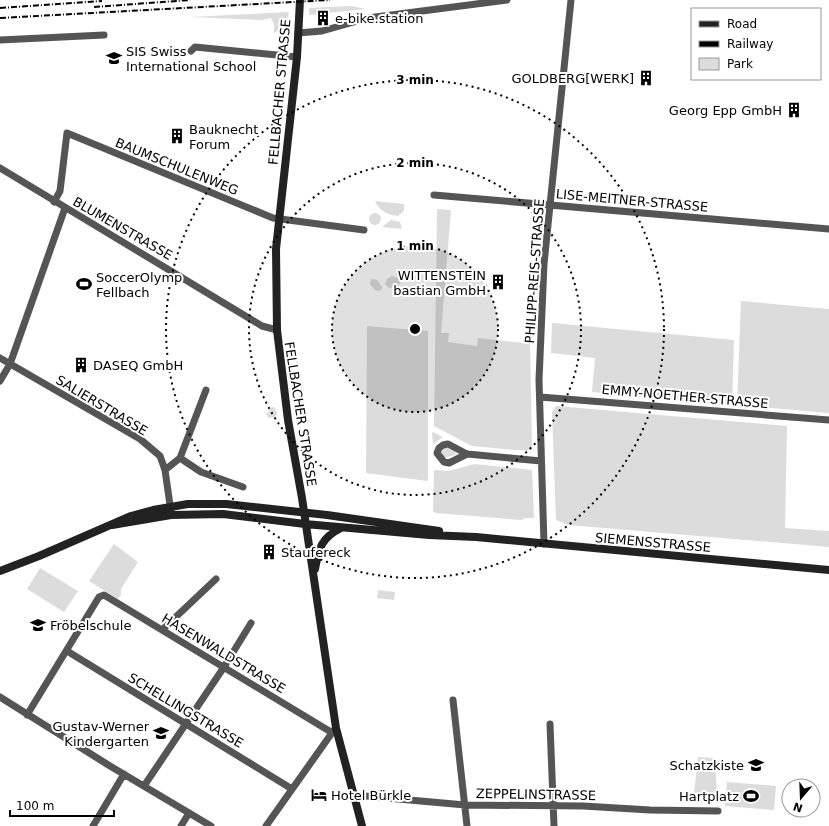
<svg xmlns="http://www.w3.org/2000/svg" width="829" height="826" viewBox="0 0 829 826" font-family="'DejaVu Sans',sans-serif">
	<rect width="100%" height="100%" fill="#fff"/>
	<!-- green -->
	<path fill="#dcdcdc" d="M 351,6 L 366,9 L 309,15 L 309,8 Z
		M 289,12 L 285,27 L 274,33 L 274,24 L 271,18 L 262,20 L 190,17 Z
		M 375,201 L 404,204 L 404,211 L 398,216 C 388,215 379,211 375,201 Z
		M 437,209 L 451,210 L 441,333 L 449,333 L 448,342 L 477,346 L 478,338 L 523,343 L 530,341 L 532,448 L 527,451 L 472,446 L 434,426 Z
		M369 219a6 6 0 1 1 12 0a6 6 0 1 1-12 0Z
		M 391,220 L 400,222 L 402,229 L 382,227 Z
		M 392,276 L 399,278 L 401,283 L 396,287 L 389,288 L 385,284 L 387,279 Z
		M 371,279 L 377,280 L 382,287 L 382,289 L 379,291 L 375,290 L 370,284 Z
		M 741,301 L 829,309 L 829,413 L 737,405 Z
		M 552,323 L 734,340 L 732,405 L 592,392 L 595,358 L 551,353 Z
		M 367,326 L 428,331 L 428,481 L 366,473 Z
		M 556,406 L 787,426 L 785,528 L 829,531 L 829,547 L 568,525 L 556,520 L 552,412 Z
		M 274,407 L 277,413 L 276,417 L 268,418 L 266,413 L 269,412 L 269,408 Z
		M 433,432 L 443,437 L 433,444 L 432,433 Z
		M 443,448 L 448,448 L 456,452 L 455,455 L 444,458 L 441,452 Z
		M 474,464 L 532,470 L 534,518 L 526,518 L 521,520 L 436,513 L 433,511 L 434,470 L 449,471 Z
		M 114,544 L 138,562 L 121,589 L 121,595 L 118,599 L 89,581 Z
		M 40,568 L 78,591 L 64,612 L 27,589 Z
		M 378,590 L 395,592 L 394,600 L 377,598 Z
		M 698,757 L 715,758 L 717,795 L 694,794 Z
		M 727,782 L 776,786 L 774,810 L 725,806 Z"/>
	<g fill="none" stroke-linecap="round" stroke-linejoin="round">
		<!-- street -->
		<path stroke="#555" stroke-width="7" d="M 298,33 L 322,31 L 368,18 L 507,0
			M 0,40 L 104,35
			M 191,51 L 195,47 L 297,57
			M 0,168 L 262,326 L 277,330
			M 434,195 L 829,229
			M 54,202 L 60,191 L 67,133 L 273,218 L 364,230
			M 0,358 L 140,439 L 160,456 L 165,470 L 171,512
			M 0,381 L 10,364 L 65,208
			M 540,397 L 829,420
			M 467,454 L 449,463 L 444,462 L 437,453 L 439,448 L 443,445 L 448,444 L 467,454 L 541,461
			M 180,458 L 201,472 L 243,487
			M 165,470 L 180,458 L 206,390
			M 544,544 L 539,380 L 544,264 L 571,0
			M 163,629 L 216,579
			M 67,651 L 292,789
			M 0,697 L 110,766 L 211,826
			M 453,700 L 467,826
			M 27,715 L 99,597 L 104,595 L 331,732
			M 550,724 L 554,826
			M 144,786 L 224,667 L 251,623
			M 354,795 L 465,805 L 583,806 L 650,810 L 718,811
			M 93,826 L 124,774
			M 181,826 L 189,813
			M 266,826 L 334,730"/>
		<!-- secondary -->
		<path stroke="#222" stroke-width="8" d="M 300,0 L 297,57 L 276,249 L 277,330 L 288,420 L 302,498 L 336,728 L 362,826
			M 112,525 L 171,515 L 223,514 L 305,524 L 429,535 L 476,537 L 829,570
			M 315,569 C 319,548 321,538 341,528
			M 0,571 L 39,556 L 131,516 L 153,510 L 188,504 L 226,504 L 327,515 L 439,531"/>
		<!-- rail -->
		<path stroke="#000" stroke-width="2" stroke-dasharray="6 2 1 2" stroke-linecap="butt" d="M 94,7 L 190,0
			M 0,8 L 102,1
			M 0,18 L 330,0"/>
	</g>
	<!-- distance rings -->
	<circle cx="415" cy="329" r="83" fill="#000" fill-opacity=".12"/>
	<g fill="none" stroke="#000" stroke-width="2" stroke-dasharray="2 4">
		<circle cx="415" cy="329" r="83"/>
		<circle cx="415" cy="329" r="166"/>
		<circle cx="415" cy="329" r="249"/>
	</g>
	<!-- icons -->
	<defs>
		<symbol id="building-bare" viewBox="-9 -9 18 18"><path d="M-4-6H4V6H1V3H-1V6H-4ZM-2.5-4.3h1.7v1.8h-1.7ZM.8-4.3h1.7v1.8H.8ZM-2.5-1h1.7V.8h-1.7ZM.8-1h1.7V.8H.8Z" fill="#000" stroke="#fff" stroke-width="2.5" paint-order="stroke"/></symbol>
		<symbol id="school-bare" viewBox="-9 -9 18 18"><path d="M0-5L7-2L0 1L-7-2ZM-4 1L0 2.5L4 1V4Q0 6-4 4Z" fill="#000" stroke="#fff" stroke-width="2.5" paint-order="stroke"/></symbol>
		<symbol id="stadium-bare" viewBox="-9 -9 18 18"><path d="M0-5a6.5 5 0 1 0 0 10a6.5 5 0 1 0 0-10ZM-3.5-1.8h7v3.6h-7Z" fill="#000" stroke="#fff" stroke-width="2.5" paint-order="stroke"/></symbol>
		<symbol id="hotel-bare" viewBox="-9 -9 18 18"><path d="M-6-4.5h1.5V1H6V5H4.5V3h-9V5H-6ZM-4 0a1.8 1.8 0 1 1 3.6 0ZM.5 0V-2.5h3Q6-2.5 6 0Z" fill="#000" stroke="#fff" stroke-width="2.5" paint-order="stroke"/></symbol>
	</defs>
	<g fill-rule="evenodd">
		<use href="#building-bare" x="312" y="7" width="22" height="22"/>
		<use href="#school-bare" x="103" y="47" width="22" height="22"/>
		<use href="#building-bare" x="635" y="67" width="22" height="22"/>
		<use href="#building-bare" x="783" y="99" width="22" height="22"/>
		<use href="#building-bare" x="166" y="125" width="22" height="22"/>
		<use href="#building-bare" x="487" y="271" width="22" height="22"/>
		<use href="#stadium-bare" x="73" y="273" width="22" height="22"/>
		<use href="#building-bare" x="70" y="354" width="22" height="22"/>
		<use href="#building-bare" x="258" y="541" width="22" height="22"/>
		<use href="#school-bare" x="27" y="614" width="22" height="22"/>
		<use href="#school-bare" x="150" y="722" width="22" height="22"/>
		<use href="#school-bare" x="745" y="754" width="22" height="22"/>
		<use href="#hotel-bare" x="308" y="784" width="22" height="22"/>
		<use href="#stadium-bare" x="740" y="785" width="22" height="22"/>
	</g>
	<g text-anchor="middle" stroke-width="4" stroke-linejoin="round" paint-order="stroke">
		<!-- poi labels -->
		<g font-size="13" fill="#000" stroke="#fff" text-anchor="start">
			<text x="335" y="23">e-bike.station</text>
			<text x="126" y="56">SIS Swiss<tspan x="126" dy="15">International School</tspan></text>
			<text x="634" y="83" text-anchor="end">GOLDBERG[WERK]</text>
			<text x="782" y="115" text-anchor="end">Georg Epp GmbH</text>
			<text x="189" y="134">Bauknecht<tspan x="189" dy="15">Forum</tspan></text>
			<text x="486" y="280" text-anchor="end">WITTENSTEIN<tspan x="486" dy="15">bastian GmbH</tspan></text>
			<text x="96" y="282">SoccerOlymp<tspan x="96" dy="15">Fellbach</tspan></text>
			<text x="93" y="370">DASEQ GmbH</text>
			<text x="281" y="557">Staufereck</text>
			<text x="50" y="630">Fröbelschule</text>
			<text x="149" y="731" text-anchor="end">Gustav-Werner<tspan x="149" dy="15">Kindergarten</tspan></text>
			<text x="744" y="770" text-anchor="end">Schatzkiste</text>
			<text x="331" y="800">Hotel Bürkle</text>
			<text x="739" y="801" text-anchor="end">Hartplatz</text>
		</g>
		<!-- street labels -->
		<g font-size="13" fill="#000" stroke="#fff">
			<text transform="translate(279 92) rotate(-85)" y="5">FELLBACHER STRASSE</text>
			<text transform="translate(177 166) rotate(22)" y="5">BAUMSCHULENWEG</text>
			<text transform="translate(632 200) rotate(5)" y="5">LISE-MEITNER-STRASSE</text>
			<text transform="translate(123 228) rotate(30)" y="5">BLUMENSTRASSE</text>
			<text transform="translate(534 271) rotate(-86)" y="5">PHILIPP-REIS-STRASSE</text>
			<text transform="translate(685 396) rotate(5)" y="5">EMMY-NOETHER-STRASSE</text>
			<text transform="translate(102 405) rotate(31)" y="5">SALIERSTRASSE</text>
			<text transform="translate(301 414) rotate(81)" y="5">FELLBACHER STRASSE</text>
			<text transform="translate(653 542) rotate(5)" y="5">SIEMENSSTRASSE</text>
			<text transform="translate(224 653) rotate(31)" y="5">HASENWALDSTRASSE</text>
			<text transform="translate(186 710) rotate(31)" y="5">SCHELLINGSTRASSE</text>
			<text transform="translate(536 794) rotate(1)" y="5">ZEPPELINSTRASSE</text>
		</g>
	</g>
	<circle cx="415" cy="329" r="6" fill="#000" stroke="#fff" stroke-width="2"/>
	<g font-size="12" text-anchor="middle" font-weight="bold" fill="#000" stroke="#fff" stroke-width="4" stroke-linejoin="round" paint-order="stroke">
		<text x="415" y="84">3 min</text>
		<text x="415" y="167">2 min</text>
		<text x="415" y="250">1 min</text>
	</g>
	<!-- legend -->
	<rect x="691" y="8" width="130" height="72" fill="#ffffff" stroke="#999999"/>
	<rect x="699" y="21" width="20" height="6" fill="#222222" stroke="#999999"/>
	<text x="727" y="28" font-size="12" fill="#000000">Road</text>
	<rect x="699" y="41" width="20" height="6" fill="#000000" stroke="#999999"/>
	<text x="727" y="48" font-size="12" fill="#000000">Railway</text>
	<rect x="699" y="58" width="20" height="12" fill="#dcdcdc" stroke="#999999"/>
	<text x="727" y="68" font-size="12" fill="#000000">Park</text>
	<!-- north arrow -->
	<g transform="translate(801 798) rotate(199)"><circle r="19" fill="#ffffff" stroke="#999999"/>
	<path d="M0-3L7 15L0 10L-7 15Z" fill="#000000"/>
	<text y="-6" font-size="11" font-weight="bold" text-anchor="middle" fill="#000000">N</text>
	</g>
	<!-- scale -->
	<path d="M10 810v6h104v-6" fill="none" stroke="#000000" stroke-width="2"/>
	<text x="16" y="810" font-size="12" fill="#000000" stroke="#ffffff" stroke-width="3" paint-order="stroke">100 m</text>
</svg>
